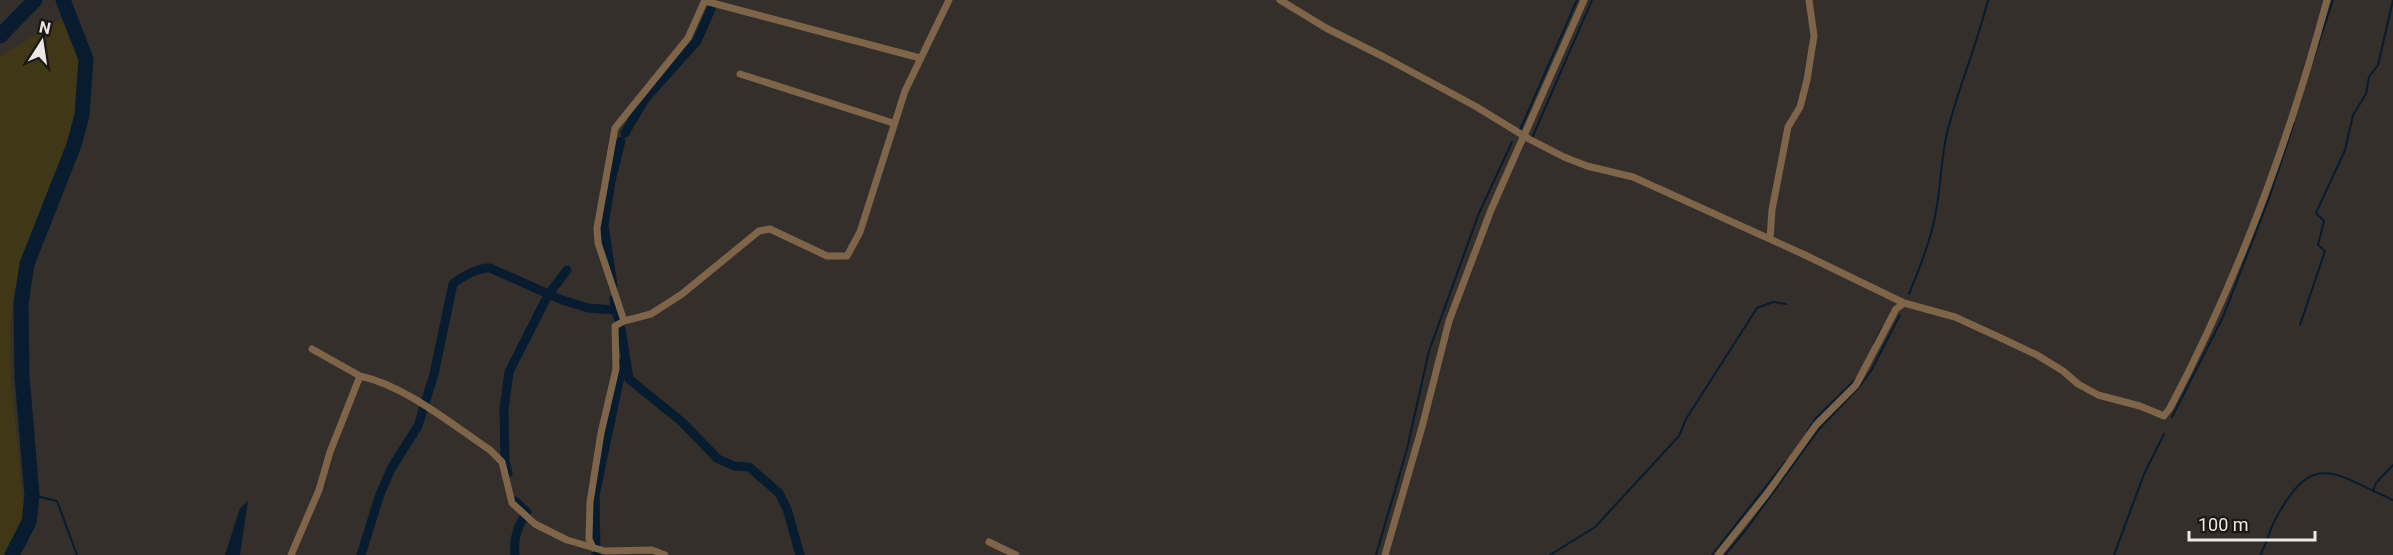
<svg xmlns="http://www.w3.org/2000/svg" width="2393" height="555" viewBox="0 0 2393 555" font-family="Roboto,sans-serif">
	<rect width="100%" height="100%" fill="#342f2b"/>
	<!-- sand -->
	<path fill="#403717" d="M 61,19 L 78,56 L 80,72 L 77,117 L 70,143 L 22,259 L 14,292 L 10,330 L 10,369 L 24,513 L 21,528 L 5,555 L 0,555 L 0,57 Z"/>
	<!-- water -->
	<path fill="#071c2f" d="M 248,501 L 240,555 L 225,555 L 240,508 Z"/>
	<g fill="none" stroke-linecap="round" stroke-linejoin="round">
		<!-- stream -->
		<path stroke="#071c2f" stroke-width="2" d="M 2313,60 L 2333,0
			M 1520,130 L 1577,0
			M 1532,138 L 1592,0
			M 1909,294 C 1920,267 1931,240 1936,211 C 1941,185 1941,158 1947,133 C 1958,88 1977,45 1988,0
			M 2300,325 L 2325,251 L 2318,245 L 2324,221 L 2316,213 L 2345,150 L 2353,115 L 2366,94 L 2369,77 L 2378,65 L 2393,0
			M 1874,344 L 1882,328
			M 2172,417 L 2223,317 L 2268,201 L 2294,123
			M 1807,432 L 1816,418 L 1856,379
			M 2373,491 L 2376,483 L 2393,465
			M 32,495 L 57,501 L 77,555
			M 1376,555 L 1407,449 L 1429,351 L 1479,213 L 1512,142
			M 1550,555 L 1595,527 L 1679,436 L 1686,419 L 1757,308 L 1773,302 L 1786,304
			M 1712,555 L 1786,461
			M 1725,555 L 1745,531 L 1819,429 L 1859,387 L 1871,371 L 1900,315
			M 2114,555 L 2144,474 L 2164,434
			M 2260,555 C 2267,544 2269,531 2275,520 C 2313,449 2332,473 2393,500"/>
		<!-- canal -->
		<path stroke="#071c2f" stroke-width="9" d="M 625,133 L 645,99 L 697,41 L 711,9
			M 613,286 L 604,225 L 611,181 L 621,141
			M 614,299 L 615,310 L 619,320
			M 621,329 L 629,379 L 682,422 L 718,459 L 734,466 L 749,467 L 779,493 L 787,509 L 800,555
			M 508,473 L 505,462 L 504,409 L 509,372 L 548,295 L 567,270
			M 515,501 L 527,512 C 518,526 513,537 515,555
			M 361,555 L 380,494 L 392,467 L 418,426 L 434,374 L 453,284 C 461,277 479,267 490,268 L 562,300 L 588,308 L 615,310
			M 596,555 L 595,495 L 623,362"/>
		<!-- river -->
		<path stroke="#071c2f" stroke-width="15" d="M 0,36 L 35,0
			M 12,555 L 29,522 L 32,495 L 22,376 L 21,304 L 27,264 L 74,145 L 82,115 L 86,59 L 63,0"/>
		<!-- minor -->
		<path stroke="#7e6449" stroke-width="7" d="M 1280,0 L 1326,28 L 1384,57 L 1475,106 L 1529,139 L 1564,157 L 1587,166 L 1633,177 L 1805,255 L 1904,303 L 1955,317 L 2003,339 L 2037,355 L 2063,371 L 2078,384 L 2098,395 L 2140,406 L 2164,416 L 2170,408 C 2238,279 2289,141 2327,0
			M 705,1 L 920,58
			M 740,74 L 893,123
			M 1770,239 L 1772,210 L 1788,127 L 1800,107 L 1807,80 L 1814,36 L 1809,0
			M 624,321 L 598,243 L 597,228 L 615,128 L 688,38 L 705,0
			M 312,349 L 360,376
			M 989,542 L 1016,555
			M 593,548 L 589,539 L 590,502 L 601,433 L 616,369 L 615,326 L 624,321 L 651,314 L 682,294 L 759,231 L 770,229 L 827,256 L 847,256 L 860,232 L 905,91 L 949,0
			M 291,555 L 319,490 L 330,452 L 360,376 C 406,386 451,424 490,450 L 502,462 L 512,503 L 535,524 L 567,540 L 605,551 L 652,550 L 665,555
			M 1385,555 L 1422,427 L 1449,321 L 1491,210 L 1584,0
			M 1718,555 L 1766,495 L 1816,425 L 1856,385 L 1896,309 L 1904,303"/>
	</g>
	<!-- north arrow -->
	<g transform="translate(42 42) rotate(12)" stroke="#1a1816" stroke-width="4.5" paint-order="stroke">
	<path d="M0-4.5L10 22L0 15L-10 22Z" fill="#ebe8e5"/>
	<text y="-9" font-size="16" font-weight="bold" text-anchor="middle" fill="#ebe8e5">N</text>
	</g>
	<!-- scale -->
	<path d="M2189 531v9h126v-9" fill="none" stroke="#ebe8e5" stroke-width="3"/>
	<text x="2198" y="531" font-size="18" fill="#ebe8e5" stroke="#1a1816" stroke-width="4.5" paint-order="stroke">100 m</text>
</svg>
